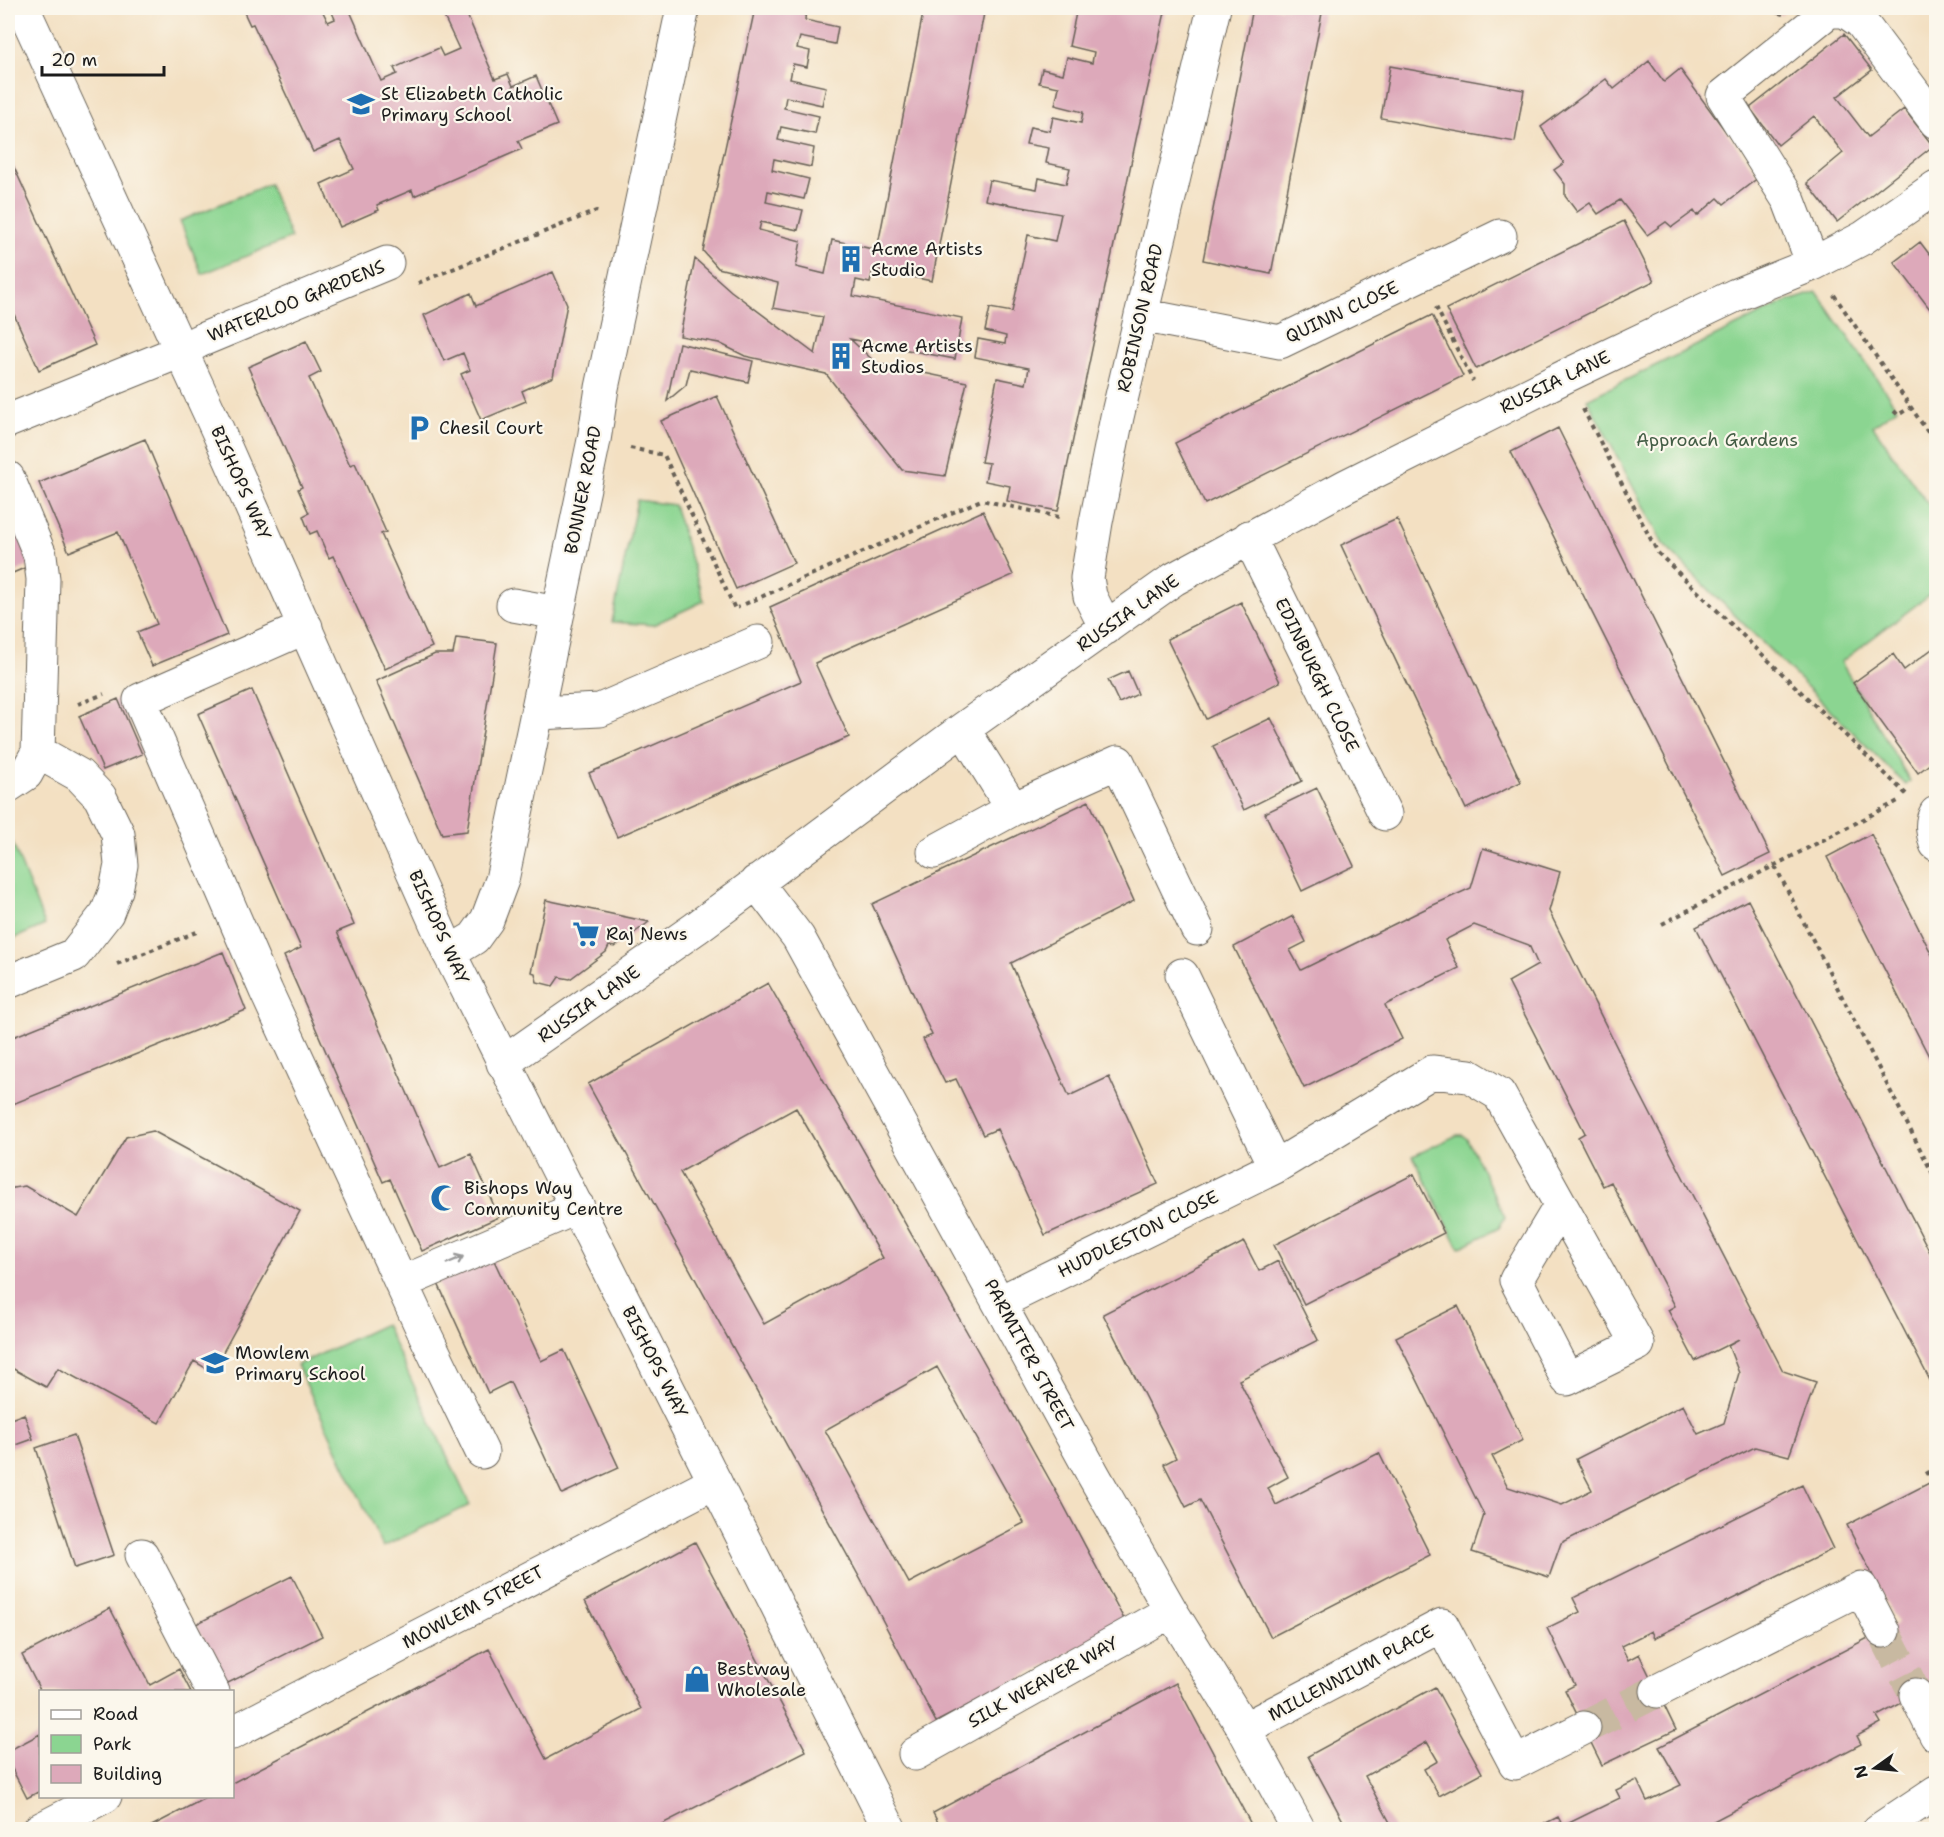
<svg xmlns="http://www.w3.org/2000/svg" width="1944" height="1837" viewBox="0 0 1944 1837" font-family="'Shantell Sans',sans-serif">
	<rect width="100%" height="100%" fill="#fbf7ec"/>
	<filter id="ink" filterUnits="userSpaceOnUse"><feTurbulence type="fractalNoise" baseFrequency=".0167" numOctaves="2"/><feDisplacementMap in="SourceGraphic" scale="12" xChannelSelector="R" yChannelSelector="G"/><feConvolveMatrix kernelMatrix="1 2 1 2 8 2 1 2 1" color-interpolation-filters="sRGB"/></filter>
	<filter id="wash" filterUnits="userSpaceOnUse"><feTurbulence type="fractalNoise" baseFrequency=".008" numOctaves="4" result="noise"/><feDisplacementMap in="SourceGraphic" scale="24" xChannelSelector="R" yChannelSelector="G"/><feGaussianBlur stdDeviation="1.35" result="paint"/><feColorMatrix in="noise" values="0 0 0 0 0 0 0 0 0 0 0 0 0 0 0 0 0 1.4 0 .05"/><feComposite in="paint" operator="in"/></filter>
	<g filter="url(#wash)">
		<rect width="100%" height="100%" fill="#f3e0c2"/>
		<!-- green -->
		<path fill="#8bd591" stroke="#547856" stroke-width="1.5" d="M 269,184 L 291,238 L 202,274 L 180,221 Z
			M 1817,292 L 1897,408 L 1873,426 L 1936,515 L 1936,590 L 1841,662 L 1910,781 L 1906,785 L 1663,544 L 1587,399 L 1783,303 Z
			M 637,500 L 674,505 L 704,601 L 653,625 L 612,622 Z
			M 11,839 L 45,925 L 8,941 L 8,841 Z
			M 1457,1135 L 1462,1135 L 1467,1139 L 1505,1217 L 1499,1228 L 1459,1248 L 1413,1156 Z
			M 385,1324 L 470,1505 L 383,1547 L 297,1365 Z"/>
		<g id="blocks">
			<!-- building -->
			<path fill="#dda9ba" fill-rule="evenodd" d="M 242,8 L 321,8 L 328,22 L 335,19 L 330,8 L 358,8 L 350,11 L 381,81 L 397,74 L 394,68 L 439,48 L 443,56 L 459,49 L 440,8 L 464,8 L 495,79 L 508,74 L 513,86 L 536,76 L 557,125 L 518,141 L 522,149 L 414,196 L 412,190 L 377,205 L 379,210 L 340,227 L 321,184 L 354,169 L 340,140 L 313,152 L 253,24 L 250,25 Z
				M 755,8 L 819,8 L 818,12 L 806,8 L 805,20 L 838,27 L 835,44 L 800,37 L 797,48 L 810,51 L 807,67 L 793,64 L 790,79 L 826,87 L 822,105 L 786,97 L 784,108 L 819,116 L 815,134 L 781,127 L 778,140 L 814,148 L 811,167 L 774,159 L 772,170 L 809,179 L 804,199 L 768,191 L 766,202 L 803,210 L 798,230 L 761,222 L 759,230 L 801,241 L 796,267 L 825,274 L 832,240 L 877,250 L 924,8 L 985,8 L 932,281 L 873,269 L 870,283 L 856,280 L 853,296 L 962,318 L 955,359 L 850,339 L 876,363 L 967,382 L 945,476 L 902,470 L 826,374 L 745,356 L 719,343 L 680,336 L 695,259 L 731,291 L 815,354 L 823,317 L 773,308 L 778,283 L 718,268 L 703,251 Z
				M 1077,8 L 1166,8 L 1137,135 L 1058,511 L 1007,501 L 1010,486 L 985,481 L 989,463 L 981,462 L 997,378 L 1026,384 L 1029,368 L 975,357 L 978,339 L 1005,344 L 1006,336 L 985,331 L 990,308 L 1012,312 L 1028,235 L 1055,241 L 1061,214 L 985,200 L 989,180 L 1037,189 L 1039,178 L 1066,184 L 1070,168 L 1046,163 L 1049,148 L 1026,144 L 1030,127 L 1050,131 L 1053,117 L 1081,123 L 1083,112 L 1055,105 L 1059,87 L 1039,83 L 1042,69 L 1063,74 L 1067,57 L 1092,63 L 1094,52 L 1069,46 Z
				M 1253,8 L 1323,8 L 1271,274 L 1203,260 Z
				M 1757,8 L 1784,8 L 1782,15 Z
				M 1844,34 L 1872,70 L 1837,97 L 1868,137 L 1904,109 L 1933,146 L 1837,222 L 1807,183 L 1843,153 L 1814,116 L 1778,145 L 1750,108 Z
				M 1649,61 L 1664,82 L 1680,69 L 1759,177 L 1724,204 L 1718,198 L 1697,216 L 1694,211 L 1672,227 L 1666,222 L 1647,235 L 1620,200 L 1598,214 L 1590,203 L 1577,212 L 1565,196 L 1565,184 L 1554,170 L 1564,163 L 1541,127 L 1606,79 L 1614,89 Z
				M 1390,66 L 1524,90 L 1515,142 L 1381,118 Z
				M 8,154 L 95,345 L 39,370 L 8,301 Z
				M 1624,221 L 1654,281 L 1476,369 L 1446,309 Z
				M 1920,242 L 1936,263 L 1936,317 L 1894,262 Z
				M 553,272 L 567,304 L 553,377 L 522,391 L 526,401 L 481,420 L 461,374 L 470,370 L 463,353 L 444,361 L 424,315 L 471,293 L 476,306 Z
				M 1432,315 L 1463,376 L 1205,504 L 1175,443 Z
				M 306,341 L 321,372 L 309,378 L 350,465 L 355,463 L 386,532 L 381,534 L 432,647 L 385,669 L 333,556 L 329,558 L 317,531 L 310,534 L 303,516 L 309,513 L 298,489 L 302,487 L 248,367 Z
				M 679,343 L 753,361 L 748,382 L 690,369 L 686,385 L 667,401 Z
				M 717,396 L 794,563 L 736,589 L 661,421 Z
				M 1558,428 L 1770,854 L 1725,876 L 1511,452 Z
				M 145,439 L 227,635 L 152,666 L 137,632 L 157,624 L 118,532 L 69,552 L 39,483 Z
				M 8,499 L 34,564 L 8,575 Z
				M 983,511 L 1013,575 L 815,663 L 849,737 L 617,837 L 589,773 L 801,681 L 770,607 Z
				M 1397,519 L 1521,782 L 1466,809 L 1341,545 Z
				M 1241,602 L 1280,682 L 1206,719 L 1167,639 Z
				M 456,638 L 497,643 L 467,831 L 442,834 L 376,681 L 435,654 L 453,654 Z
				M 1936,646 L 1936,759 L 1918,773 L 1853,683 L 1893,654 L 1904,670 Z
				M 1128,671 L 1138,694 L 1119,703 L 1108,680 Z
				M 252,690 L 354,925 L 337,932 L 440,1168 L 471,1154 L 499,1217 L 422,1251 L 390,1179 L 383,1182 L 284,956 L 301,948 L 198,714 Z
				M 118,699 L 142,754 L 103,770 L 79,716 Z
				M 1271,718 L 1302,781 L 1244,810 L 1213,746 Z
				M 1317,788 L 1354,866 L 1302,891 L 1265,813 Z
				M 1089,801 L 1134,901 L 1011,963 L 1069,1096 L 1109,1077 L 1158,1184 L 1045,1235 L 997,1129 L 983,1135 L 956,1079 L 945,1083 L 923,1039 L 932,1035 L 872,904 Z
				M 1871,834 L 1936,963 L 1936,1070 L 1827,857 Z
				M 1483,848 L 1560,872 L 1549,911 L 1636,1086 L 1783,1371 L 1816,1382 L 1789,1456 L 1755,1447 L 1607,1520 L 1561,1543 L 1549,1577 L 1472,1552 L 1484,1515 L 1396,1337 L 1458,1306 L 1523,1440 L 1492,1456 L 1508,1487 L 1562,1505 L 1592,1490 L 1576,1459 L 1683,1405 L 1698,1434 L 1724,1423 L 1739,1373 L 1728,1345 L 1739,1339 L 1695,1361 L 1668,1310 L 1675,1306 L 1611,1182 L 1603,1186 L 1578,1137 L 1585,1133 L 1508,982 L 1538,965 L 1529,945 L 1474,925 L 1445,940 L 1459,968 L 1385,1005 L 1402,1039 L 1304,1088 L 1234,947 L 1293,916 L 1306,942 L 1290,950 L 1301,970 L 1429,907 L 1471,888 Z
				M 546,900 L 593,910 L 649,922 L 615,947 L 609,946 L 606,952 L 570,979 L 559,977 L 553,986 L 537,982 L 535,973 L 531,972 Z
				M 1748,900 L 1936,1264 L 1936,1392 L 1696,927 Z
				M 223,952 L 246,1010 L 8,1106 L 8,1039 Z
				M 768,983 L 975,1346 L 1062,1502 L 1126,1623 L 936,1722 L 873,1602 L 588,1084 ZM 796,1108 L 883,1258 L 764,1324 L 680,1172 ZM 937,1367 L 1024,1523 L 909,1583 L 825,1430 Z
				M 153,1131 L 300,1211 L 212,1372 L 194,1361 L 159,1423 L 58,1368 L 46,1387 L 8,1366 L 8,1189 L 25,1186 L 78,1217 L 126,1137 Z
				M 1414,1174 L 1444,1233 L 1304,1304 L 1274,1245 Z
				M 1244,1242 L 1259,1271 L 1278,1261 L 1318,1340 L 1239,1380 L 1288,1477 L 1268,1488 L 1276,1505 L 1379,1453 L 1430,1555 L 1271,1637 L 1200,1500 L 1186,1507 L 1164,1464 L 1176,1458 L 1103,1314 Z
				M 491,1254 L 541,1361 L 564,1350 L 619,1468 L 562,1494 L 510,1382 L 488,1393 L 436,1279 Z
				M 24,1414 L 33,1439 L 8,1448 L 8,1420 Z
				M 74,1435 L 114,1555 L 75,1568 L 36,1448 Z
				M 1931,1482 L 1936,1493 L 1936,1685 L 1877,1716 L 1881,1723 L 1857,1736 L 1861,1744 L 1700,1828 L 1701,1830 L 1532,1830 L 1558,1817 L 1563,1826 L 1620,1798 L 1616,1790 L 1637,1780 L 1647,1801 L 1681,1785 L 1659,1747 L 1897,1623 L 1847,1525 Z
				M 1802,1485 L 1833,1549 L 1654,1638 L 1651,1631 L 1621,1646 L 1628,1660 L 1639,1654 L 1676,1730 L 1602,1765 L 1565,1690 L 1575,1685 L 1547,1628 L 1580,1612 L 1573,1598 Z
				M 695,1542 L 806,1751 L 662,1824 L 665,1830 L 144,1830 L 207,1797 L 232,1797 L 232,1783 L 489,1649 L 546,1759 L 641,1709 L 585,1601 Z
				M 292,1576 L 322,1636 L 226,1684 L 196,1624 Z
				M 110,1608 L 150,1685 L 179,1669 L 191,1692 L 41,1692 L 22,1655 Z
				M 1176,1683 L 1254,1830 L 942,1830 L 933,1813 Z
				M 1435,1687 L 1482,1773 L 1439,1796 L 1424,1769 L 1438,1761 L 1427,1742 L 1365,1776 L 1394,1830 L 1348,1830 L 1308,1756 Z
				M 40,1734 L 40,1791 L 27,1798 L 8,1761 L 8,1751 Z"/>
		</g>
	</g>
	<g filter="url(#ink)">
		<use href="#blocks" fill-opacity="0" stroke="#676156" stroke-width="1.5"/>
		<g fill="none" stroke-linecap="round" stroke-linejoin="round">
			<!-- minor-tunnel -->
			<path stroke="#c8b9a1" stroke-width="33" stroke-dasharray="33 16" stroke-linecap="butt" d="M 1883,1631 L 1916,1695
				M 1584,1728 L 1657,1691"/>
			<defs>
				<path id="minor" d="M 1813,264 L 1789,201 L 1723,96 L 1829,11 L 1845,11 L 1861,22 L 1936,122
					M 1141,315 L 1280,342 L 1500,236
					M 8,421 L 181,351 L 199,341 L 387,263
					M 8,478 L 40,555 L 43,579 L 38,752 L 26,774 L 8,786
					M 1249,537 L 1385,814
					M 513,605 L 558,613
					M 306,627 L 140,700 L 266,991 L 421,1326 L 482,1452
					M 1106,628 L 1090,596 L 1087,578 L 1096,522 L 1117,417 L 1214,8
					M 538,713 L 600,710 L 758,642
					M 963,729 L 1013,809 L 1118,762 L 1197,929
					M 1936,813 C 1930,823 1933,833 1936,844
					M 934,852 L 1013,809
					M 756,882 L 798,937 L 1094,1476 L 1171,1611 L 1244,1729 L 1299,1830
					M 449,953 L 474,938 L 487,920 L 502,880 L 594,440 L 602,388 L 683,8
					M 1182,975 L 1275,1167
					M 8,982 L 74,955 L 107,913 L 116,890 L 121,865 L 118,834 L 100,797 L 79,775 L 38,752
					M 503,1063 L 696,928 L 963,729 L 1174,579 L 1346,486 L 1566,376 L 1736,295 L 1813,264 L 1863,238 L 1936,187
					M 401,1283 L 578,1207
					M 1000,1302 L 1275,1167 L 1432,1072 L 1469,1076 L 1499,1094 L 1638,1344 L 1567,1379 L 1516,1280 L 1561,1205
					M 142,1555 L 213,1692
					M 1657,1691 L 1861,1588 L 1883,1631
					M 1916,1695 L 1936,1735
					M 1244,1729 L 1442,1625 L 1515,1763 L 1584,1728
					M 232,1733 L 715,1482
					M 915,1754 L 1171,1611
					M 39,1830 L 105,1796"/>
				<path id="major" d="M 23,8 L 217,429 L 449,953 L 890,1830
					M 1879,1830 L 1936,1792"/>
			</defs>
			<!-- minor casing -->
			<use href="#minor" stroke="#676156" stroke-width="35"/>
			<!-- major casing -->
			<use href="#major" stroke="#676156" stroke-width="35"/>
			<!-- path -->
			<path stroke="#676156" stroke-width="4" stroke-dasharray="4.5 4.5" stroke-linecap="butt" d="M 625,8 L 644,12
				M 418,283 L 596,211 L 601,212
				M 1834,295 L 1936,444
				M 1436,307 L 1473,381
				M 1583,409 L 1658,553 L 1906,794
				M 1894,411 L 1898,415 L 1911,407
				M 630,448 L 664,455 L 735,609 L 739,607
				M 745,604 L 981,500 L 1059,517
				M 78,704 L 104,694
				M 1775,866 L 1936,1180
				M 1662,924 L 1900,800
				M 117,964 L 199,931
				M 1926,1474 L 1936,1468"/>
			<!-- minor -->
			<use href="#minor" stroke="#fff" stroke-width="33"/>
			<!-- major -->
			<use href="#major" stroke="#fff" stroke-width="33"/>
		</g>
		<!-- one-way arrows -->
		<defs><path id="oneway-shaft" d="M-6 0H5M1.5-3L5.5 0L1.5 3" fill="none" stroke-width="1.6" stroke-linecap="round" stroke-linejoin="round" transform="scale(1.5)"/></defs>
		<use stroke="#999" href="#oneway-shaft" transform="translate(455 1260) rotate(-23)"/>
	</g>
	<!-- icons -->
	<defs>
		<symbol id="school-bare" viewBox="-9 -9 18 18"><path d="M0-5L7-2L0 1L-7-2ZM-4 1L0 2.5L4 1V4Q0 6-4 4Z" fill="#1f6fb2" stroke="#fbf7ec" stroke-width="2.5" paint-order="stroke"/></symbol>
		<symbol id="building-bare" viewBox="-9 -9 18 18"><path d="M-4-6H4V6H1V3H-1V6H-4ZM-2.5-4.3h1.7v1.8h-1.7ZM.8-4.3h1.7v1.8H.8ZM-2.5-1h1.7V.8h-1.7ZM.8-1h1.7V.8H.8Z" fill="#1f6fb2" stroke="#fbf7ec" stroke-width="2.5" paint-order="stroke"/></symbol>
		<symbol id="parking-bare" viewBox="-9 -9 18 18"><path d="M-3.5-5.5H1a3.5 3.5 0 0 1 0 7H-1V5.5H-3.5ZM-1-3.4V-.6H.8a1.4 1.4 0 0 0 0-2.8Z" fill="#1f6fb2" stroke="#fbf7ec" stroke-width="2.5" paint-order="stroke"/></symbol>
		<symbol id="supermarket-bare" viewBox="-9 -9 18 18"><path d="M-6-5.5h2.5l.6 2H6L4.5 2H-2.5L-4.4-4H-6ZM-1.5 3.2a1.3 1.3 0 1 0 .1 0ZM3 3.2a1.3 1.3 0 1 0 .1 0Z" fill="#1f6fb2" stroke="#fbf7ec" stroke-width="2.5" paint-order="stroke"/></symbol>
		<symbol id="mosque-bare" viewBox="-9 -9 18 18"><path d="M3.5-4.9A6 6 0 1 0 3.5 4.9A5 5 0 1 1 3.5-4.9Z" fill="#1f6fb2" stroke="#fbf7ec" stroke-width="2.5" paint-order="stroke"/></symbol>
		<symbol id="shop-bare" viewBox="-9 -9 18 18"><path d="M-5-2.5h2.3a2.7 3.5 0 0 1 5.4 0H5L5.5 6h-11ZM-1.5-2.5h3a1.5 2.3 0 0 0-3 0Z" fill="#1f6fb2" stroke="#fbf7ec" stroke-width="2.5" paint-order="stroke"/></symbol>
	</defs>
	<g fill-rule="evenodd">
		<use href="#school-bare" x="342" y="85" width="38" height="38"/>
		<use href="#building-bare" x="832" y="240" width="38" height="38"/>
		<use href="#building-bare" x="822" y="337" width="38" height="38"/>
		<use href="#parking-bare" x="400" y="409" width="38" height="38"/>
		<use href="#supermarket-bare" x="567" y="915" width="38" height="38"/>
		<use href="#mosque-bare" x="425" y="1179" width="38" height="38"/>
		<use href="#school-bare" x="196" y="1344" width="38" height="38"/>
		<use href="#shop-bare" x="678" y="1660" width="38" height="38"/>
	</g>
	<g text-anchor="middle" stroke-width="4.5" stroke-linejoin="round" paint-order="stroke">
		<!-- poi labels -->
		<g font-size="18" fill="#1c1c1c" stroke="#fbf7ec" text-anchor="start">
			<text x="381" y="100">St Elizabeth Catholic<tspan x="381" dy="21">Primary School</tspan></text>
			<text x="871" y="255">Acme Artists<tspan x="871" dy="21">Studio</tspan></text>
			<text x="861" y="352">Acme Artists<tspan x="861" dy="21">Studios</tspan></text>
			<text x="439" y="434">Chesil Court</text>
			<text x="606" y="940">Raj News</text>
			<text x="464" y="1194">Bishops Way<tspan x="464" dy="21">Community Centre</tspan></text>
			<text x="235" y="1359">Mowlem<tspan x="235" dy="21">Primary School</tspan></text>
			<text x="717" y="1675">Bestway<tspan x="717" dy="21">Wholesale</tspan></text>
		</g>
		<!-- street labels -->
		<g font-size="18" fill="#1c1c1c" stroke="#fbf7ec">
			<text transform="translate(296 301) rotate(-22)" y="6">WATERLOO GARDENS</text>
			<text transform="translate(1342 312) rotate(-25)" y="6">QUINN CLOSE</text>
			<text transform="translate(1140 318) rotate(-77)" y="6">ROBINSON ROAD</text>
			<text transform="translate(1555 382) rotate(-26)" y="6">RUSSIA LANE</text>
			<text transform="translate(241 483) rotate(66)" y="6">BISHOPS WAY</text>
			<text transform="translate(583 490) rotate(-79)" y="6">BONNER ROAD</text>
			<text transform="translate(1128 613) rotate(-35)" y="6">RUSSIA LANE</text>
			<text transform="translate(1317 675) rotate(64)" y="6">EDINBURGH CLOSE</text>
			<text transform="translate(439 927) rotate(66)" y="6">BISHOPS WAY</text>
			<text transform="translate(589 1004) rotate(-35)" y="6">RUSSIA LANE</text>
			<text transform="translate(1138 1234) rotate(-26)" y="6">HUDDLESTON CLOSE</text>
			<text transform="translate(1029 1355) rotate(62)" y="6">PARMITER STREET</text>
			<text transform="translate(655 1362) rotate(63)" y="6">BISHOPS WAY</text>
			<text transform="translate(473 1607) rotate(-28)" y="6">MOWLEM STREET</text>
			<text transform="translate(1351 1673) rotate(-28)" y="6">MILLENNIUM PLACE</text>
			<text transform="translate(1043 1682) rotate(-29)" y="6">SILK WEAVER WAY</text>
		</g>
		<!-- park labels -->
		<g font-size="18" fill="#435d45" stroke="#fbf7ec">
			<text x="1717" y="446">Approach Gardens</text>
		</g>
	</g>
	<!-- margin -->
	<rect width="1944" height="1837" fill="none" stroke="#fbf7ec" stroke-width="30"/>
	<!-- legend -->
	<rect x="39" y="1690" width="195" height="108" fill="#fbf7ec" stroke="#a29f99" stroke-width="1.5"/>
	<rect x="51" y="1710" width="30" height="9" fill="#ffffff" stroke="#a29f99" stroke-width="1.5"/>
	<text x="93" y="1720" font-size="18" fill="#1c1c1c">Road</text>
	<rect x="51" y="1735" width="30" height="18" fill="#8bd591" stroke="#a29f99" stroke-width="1.5"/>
	<text x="93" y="1750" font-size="18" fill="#1c1c1c">Park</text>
	<rect x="51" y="1765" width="30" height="18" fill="#dda9ba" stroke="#a29f99" stroke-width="1.5"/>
	<text x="93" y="1780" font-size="18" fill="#1c1c1c">Building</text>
	<!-- north arrow -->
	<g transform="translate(1875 1768) rotate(255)" stroke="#fbf7ec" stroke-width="4.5" paint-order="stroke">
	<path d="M0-4.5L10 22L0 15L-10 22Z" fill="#1c1c1c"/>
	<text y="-9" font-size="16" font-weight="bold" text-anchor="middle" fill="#1c1c1c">N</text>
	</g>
	<!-- scale -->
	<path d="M42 66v9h122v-9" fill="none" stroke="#1c1c1c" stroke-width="3"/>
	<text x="51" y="66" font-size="18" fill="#1c1c1c" stroke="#fbf7ec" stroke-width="4.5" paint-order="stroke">20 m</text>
</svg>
